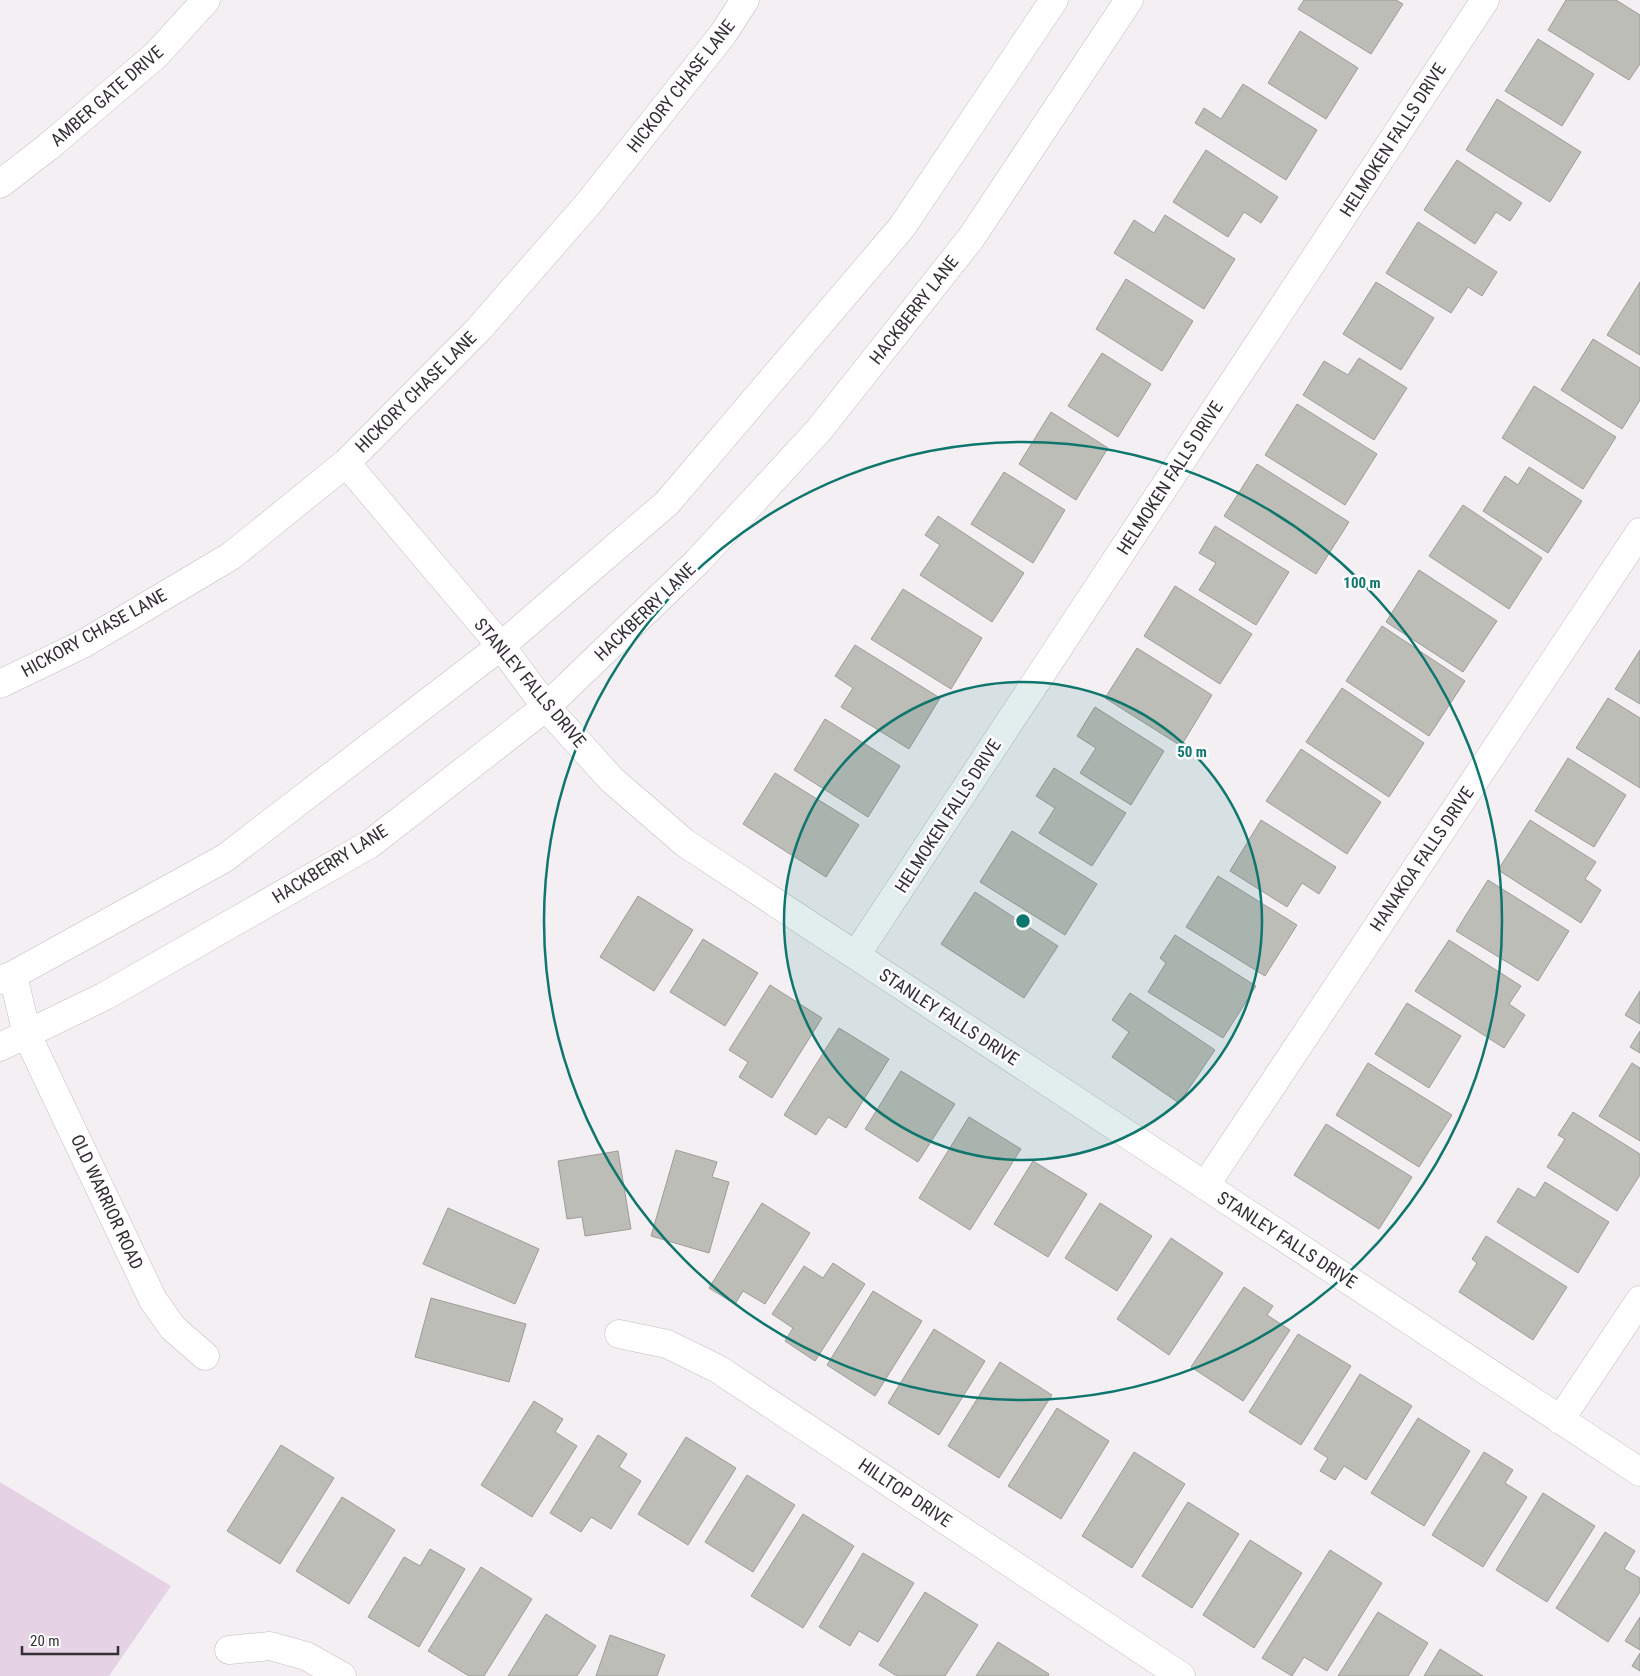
<svg xmlns="http://www.w3.org/2000/svg" width="1640" height="1676" viewBox="0 0 1640 1676" font-family="'Roboto Condensed',sans-serif">
	<rect width="100%" height="100%" fill="#f3eff3"/>
	<!-- green -->
	<path fill="#e5d3e5" d="M 0,1482 L 171,1586 L 109,1676 L 0,1676 Z"/>
	<!-- building -->
	<path fill="#bdbdb7" stroke="#9d9d98" d="M 1304,0 L 1396,0 L 1403,4 L 1371,54 L 1298,9 Z
		M 1566,0 L 1616,0 L 1640,15 L 1640,64 L 1629,80 L 1548,30 Z
		M 1300,31 L 1358,68 L 1326,119 L 1268,83 Z
		M 1538,39 L 1594,74 L 1562,126 L 1505,91 Z
		M 1243,84 L 1317,130 L 1286,180 L 1195,123 L 1204,108 L 1221,119 Z
		M 1497,99 L 1581,152 L 1550,202 L 1466,150 Z
		M 1206,150 L 1278,197 L 1261,223 L 1244,212 L 1228,237 L 1173,202 Z
		M 1457,160 L 1522,203 L 1510,221 L 1496,212 L 1475,244 L 1424,210 Z
		M 1165,215 L 1235,259 L 1204,309 L 1114,253 L 1134,220 L 1154,233 Z
		M 1418,222 L 1497,272 L 1482,296 L 1468,287 L 1451,313 L 1386,273 Z
		M 1126,279 L 1193,321 L 1162,371 L 1096,329 Z
		M 1376,282 L 1434,318 L 1401,370 L 1343,334 Z
		M 1640,282 L 1640,355 L 1607,335 Z
		M 1593,339 L 1640,368 L 1640,400 L 1622,429 L 1561,390 Z
		M 1102,353 L 1151,384 L 1118,437 L 1068,406 Z
		M 1359,358 L 1407,388 L 1374,440 L 1303,395 L 1324,361 L 1348,375 Z
		M 1534,386 L 1616,437 L 1583,489 L 1502,438 Z
		M 1297,404 L 1377,454 L 1345,505 L 1265,455 Z
		M 1051,412 L 1108,448 L 1076,500 L 1019,464 Z
		M 1257,464 L 1349,522 L 1316,574 L 1224,516 Z
		M 1529,467 L 1582,501 L 1548,553 L 1483,511 L 1505,476 L 1518,485 Z
		M 1004,472 L 1065,510 L 1033,563 L 971,524 Z
		M 1463,505 L 1542,558 L 1509,609 L 1429,556 Z
		M 938,516 L 1024,573 L 992,622 L 920,575 L 940,545 L 925,535 Z
		M 1215,526 L 1289,572 L 1256,625 L 1199,590 L 1216,563 L 1199,553 Z
		M 1419,570 L 1497,621 L 1463,672 L 1386,622 Z
		M 1175,586 L 1252,634 L 1220,684 L 1144,636 Z
		M 903,589 L 982,638 L 951,689 L 871,639 Z
		M 1382,626 L 1465,681 L 1429,736 L 1346,681 Z
		M 855,645 L 940,698 L 909,749 L 841,707 L 853,688 L 835,676 Z
		M 1137,648 L 1212,695 L 1181,746 L 1105,698 Z
		M 1640,650 L 1640,704 L 1615,689 Z
		M 1342,688 L 1424,743 L 1389,797 L 1306,742 Z
		M 1608,698 L 1640,718 L 1640,788 L 1576,748 Z
		M 1095,707 L 1164,751 L 1131,805 L 1080,773 L 1096,748 L 1077,736 Z
		M 825,719 L 900,766 L 868,817 L 794,770 Z
		M 1301,749 L 1381,802 L 1347,854 L 1266,801 Z
		M 1568,758 L 1626,795 L 1594,847 L 1535,811 Z
		M 1054,768 L 1126,813 L 1092,866 L 1039,833 L 1055,808 L 1036,796 Z
		M 775,773 L 859,825 L 826,877 L 743,824 Z
		M 1261,820 L 1336,867 L 1319,894 L 1302,883 L 1287,907 L 1230,871 Z
		M 1530,820 L 1596,862 L 1585,879 L 1601,890 L 1581,923 L 1498,870 Z
		M 1012,831 L 1097,884 L 1065,935 L 980,882 Z
		M 1218,876 L 1297,925 L 1265,976 L 1186,927 Z
		M 1488,880 L 1569,931 L 1538,981 L 1456,931 Z
		M 975,892 L 1058,946 L 1024,998 L 941,944 Z
		M 638,896 L 693,930 L 654,991 L 600,957 Z
		M 1175,935 L 1256,986 L 1223,1038 L 1148,992 L 1166,963 L 1160,958 Z
		M 703,939 L 758,973 L 725,1026 L 670,992 Z
		M 1449,940 L 1521,986 L 1509,1004 L 1525,1015 L 1504,1048 L 1415,991 Z
		M 770,985 L 822,1018 L 772,1098 L 739,1077 L 748,1062 L 729,1050 Z
		M 1640,991 L 1640,1024 L 1625,1015 Z
		M 1130,993 L 1215,1050 L 1179,1103 L 1112,1057 L 1129,1032 L 1112,1020 Z
		M 1407,1003 L 1461,1036 L 1429,1088 L 1375,1054 Z
		M 839,1028 L 889,1059 L 846,1128 L 828,1117 L 816,1135 L 784,1115 Z
		M 1640,1031 L 1640,1053 L 1630,1047 Z
		M 1368,1063 L 1452,1115 L 1419,1167 L 1336,1115 Z
		M 1632,1063 L 1640,1068 L 1640,1141 L 1599,1116 Z
		M 901,1071 L 955,1104 L 918,1162 L 865,1129 Z
		M 1573,1112 L 1640,1154 L 1640,1175 L 1617,1211 L 1547,1167 L 1565,1139 L 1558,1135 Z
		M 969,1117 L 1021,1149 L 970,1230 L 919,1198 Z
		M 1326,1124 L 1412,1177 L 1379,1229 L 1294,1175 Z
		M 676,1150 L 717,1162 L 712,1177 L 729,1182 L 709,1253 L 651,1236 Z
		M 618,1151 L 631,1229 L 585,1236 L 582,1217 L 567,1219 L 558,1161 Z
		M 1033,1161 L 1087,1194 L 1048,1257 L 994,1224 Z
		M 1545,1182 L 1609,1222 L 1578,1273 L 1497,1222 L 1518,1188 L 1535,1198 Z
		M 762,1203 L 810,1233 L 765,1304 L 743,1291 L 735,1304 L 709,1288 Z
		M 1100,1203 L 1152,1236 L 1117,1291 L 1065,1258 Z
		M 448,1208 L 539,1249 L 515,1304 L 423,1264 Z
		M 1486,1236 L 1567,1287 L 1533,1340 L 1459,1292 L 1477,1263 L 1472,1259 Z
		M 1171,1238 L 1223,1273 L 1169,1355 L 1117,1319 Z
		M 833,1263 L 865,1284 L 815,1361 L 785,1341 L 793,1328 L 772,1314 L 804,1266 L 823,1278 Z
		M 1244,1287 L 1273,1306 L 1267,1315 L 1290,1330 L 1243,1401 L 1191,1367 Z
		M 873,1291 L 922,1321 L 875,1396 L 827,1365 Z
		M 431,1298 L 526,1324 L 509,1382 L 415,1357 Z
		M 934,1329 L 985,1361 L 939,1435 L 888,1403 Z
		M 1298,1334 L 1351,1366 L 1301,1445 L 1249,1412 Z
		M 1000,1362 L 1052,1395 L 999,1478 L 948,1446 Z
		M 1360,1374 L 1412,1406 L 1366,1480 L 1344,1466 L 1335,1480 L 1320,1471 L 1328,1458 L 1314,1449 Z
		M 534,1401 L 563,1419 L 555,1432 L 577,1446 L 532,1517 L 481,1485 Z
		M 1057,1408 L 1109,1441 L 1061,1519 L 1008,1486 Z
		M 1418,1418 L 1470,1451 L 1424,1526 L 1371,1493 Z
		M 598,1435 L 627,1454 L 619,1467 L 641,1481 L 611,1529 L 591,1517 L 581,1532 L 550,1513 Z
		M 686,1437 L 736,1468 L 688,1545 L 638,1514 Z
		M 281,1445 L 334,1478 L 280,1564 L 227,1531 Z
		M 1134,1452 L 1185,1484 L 1132,1568 L 1082,1536 Z
		M 1484,1452 L 1513,1470 L 1505,1483 L 1527,1497 L 1483,1567 L 1432,1535 Z
		M 747,1475 L 795,1505 L 753,1572 L 705,1542 Z
		M 1543,1493 L 1595,1526 L 1547,1602 L 1496,1570 Z
		M 342,1497 L 395,1530 L 349,1604 L 296,1571 Z
		M 1188,1502 L 1239,1534 L 1192,1608 L 1142,1576 Z
		M 803,1514 L 854,1546 L 803,1628 L 751,1596 Z
		M 1605,1532 L 1635,1551 L 1624,1569 L 1640,1578 L 1640,1592 L 1608,1642 L 1556,1608 Z
		M 1250,1540 L 1302,1573 L 1254,1648 L 1203,1615 Z
		M 430,1549 L 465,1569 L 419,1647 L 368,1617 L 404,1557 L 420,1566 Z
		M 1330,1550 L 1382,1583 L 1327,1671 L 1304,1657 L 1292,1676 L 1262,1658 Z
		M 863,1553 L 914,1583 L 878,1642 L 859,1631 L 850,1646 L 819,1627 Z
		M 481,1567 L 532,1599 L 484,1676 L 469,1676 L 428,1651 Z
		M 925,1592 L 978,1625 L 945,1676 L 897,1676 L 879,1665 Z
		M 1378,1612 L 1428,1643 L 1408,1676 L 1338,1676 Z
		M 546,1614 L 596,1646 L 577,1676 L 508,1676 Z
		M 1640,1617 L 1640,1650 L 1625,1641 Z
		M 610,1635 L 665,1655 L 657,1676 L 596,1676 Z
		M 998,1642 L 1049,1674 L 1048,1676 L 976,1676 Z
		M 1440,1649 L 1483,1676 L 1424,1676 Z
		M 1640,1653 L 1640,1671 L 1632,1666 Z"/>
	<g fill="none" stroke-linecap="round" stroke-linejoin="round">
		<defs>
			<path id="minor" d="M 0,184 L 48,147 L 156,55 L 206,0
				M 346,463 L 501,646 L 546,707 L 612,780 L 685,843 L 1640,1472
				M 0,684 L 83,644 L 231,556 L 346,463 L 478,330 L 588,204 L 723,34 L 745,0
				M 856,955 L 1485,0
				M 13,975 L 27,1035 L 153,1300 L 173,1328 L 205,1356
				M 0,980 L 13,975 L 225,858 L 501,646 L 667,503 L 902,227 L 1054,0
				M 0,1047 L 105,996 L 370,844 L 546,707 L 697,562 L 819,430 L 971,238 L 1129,0
				M 1205,1186 L 1640,532
				M 619,1334 L 667,1344 L 718,1369 L 1181,1676
				M 1560,1420 L 1640,1300
				M 229,1650 L 270,1646 L 306,1656 L 342,1676"/>
		</defs>
		<!-- minor casing -->
		<use href="#minor" stroke="#c2bec2" stroke-width="29"/>
		<!-- minor -->
		<use href="#minor" stroke="#fff" stroke-width="28"/>
	</g>
	<!-- distance rings -->
	<circle cx="1023" cy="921" r="239" fill="#0f766e" fill-opacity=".12"/>
	<g fill="none" stroke="#0f766e" stroke-width="2.5">
		<circle cx="1023" cy="921" r="239"/>
		<circle cx="1023" cy="921" r="479"/>
	</g>
	<g text-anchor="middle" stroke-width="5" stroke-linejoin="round" paint-order="stroke">
		<!-- street labels -->
		<g font-size="18" fill="#323032" stroke="#fffdff">
			<text transform="translate(681 86) rotate(-52)" y="6">HICKORY CHASE LANE</text>
			<text transform="translate(107 96) rotate(-41)" y="6">AMBER GATE DRIVE</text>
			<text transform="translate(1393 140) rotate(-57)" y="6">HELMOKEN FALLS DRIVE</text>
			<text transform="translate(914 310) rotate(-52)" y="6">HACKBERRY LANE</text>
			<text transform="translate(416 392) rotate(-45)" y="6">HICKORY CHASE LANE</text>
			<text transform="translate(1170 478) rotate(-57)" y="6">HELMOKEN FALLS DRIVE</text>
			<text transform="translate(645 612) rotate(-44)" y="6">HACKBERRY LANE</text>
			<text transform="translate(94 633) rotate(-29)" y="6">HICKORY CHASE LANE</text>
			<text transform="translate(530 683) rotate(50)" y="6">STANLEY FALLS DRIVE</text>
			<text transform="translate(948 816) rotate(-57)" y="6">HELMOKEN FALLS DRIVE</text>
			<text transform="translate(1422 859) rotate(-56)" y="6">HANAKOA FALLS DRIVE</text>
			<text transform="translate(330 864) rotate(-32)" y="6">HACKBERRY LANE</text>
			<text transform="translate(949 1017) rotate(33)" y="6">STANLEY FALLS DRIVE</text>
			<text transform="translate(107 1202) rotate(65)" y="6">OLD WARRIOR ROAD</text>
			<text transform="translate(1287 1240) rotate(33)" y="6">STANLEY FALLS DRIVE</text>
			<text transform="translate(905 1493) rotate(34)" y="6">HILLTOP DRIVE</text>
		</g>
	</g>
	<circle cx="1023" cy="921" r="8" fill="#0f766e" stroke="#fffdff" stroke-width="2.5"/>
	<g font-size="15" text-anchor="middle" font-weight="bold" fill="#0f766e" stroke="#fffdff" stroke-width="5" stroke-linejoin="round" paint-order="stroke">
		<text x="1362" y="588">100 m</text>
		<text x="1192" y="757">50 m</text>
	</g>
	<!-- scale -->
	<path d="M22 1646v8h96v-8" fill="none" stroke="#323032" stroke-width="2.5"/>
	<text x="30" y="1646" font-size="15" fill="#323032" stroke="#fffdff" stroke-width="4" paint-order="stroke">20 m</text>
</svg>
